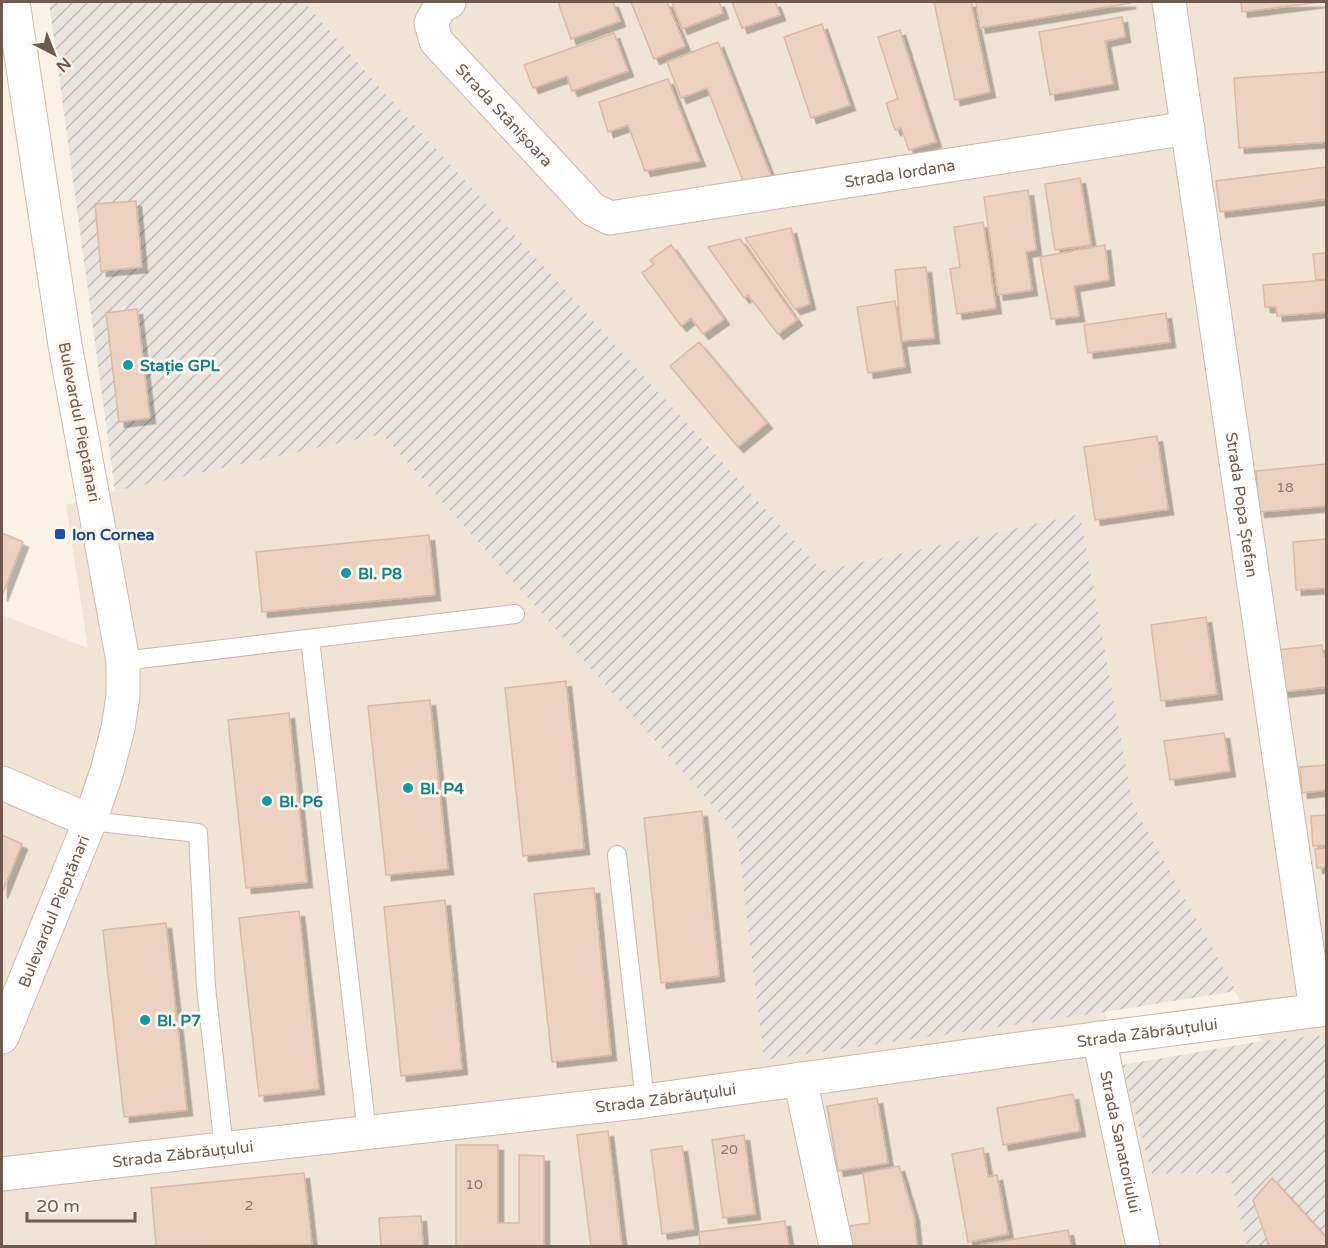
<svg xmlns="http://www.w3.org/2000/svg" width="1328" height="1248" viewBox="0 0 1328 1248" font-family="'Varela Round',sans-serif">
	<defs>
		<pattern id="industrial-furrows" width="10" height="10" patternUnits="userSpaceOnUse" patternTransform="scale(1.5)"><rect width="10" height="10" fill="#eae4df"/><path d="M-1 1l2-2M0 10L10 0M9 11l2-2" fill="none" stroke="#c2bcb7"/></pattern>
		<filter id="shadow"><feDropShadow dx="5.5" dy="5.5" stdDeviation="0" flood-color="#0004"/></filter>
	</defs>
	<rect width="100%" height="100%" fill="#f9f2e5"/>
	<!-- residential -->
	<path fill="#f0e4d4" d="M 304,2 L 1326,2 L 1326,1035 L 1262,1041 L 1133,805 L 1080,514 L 822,571 L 365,71 Z
		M 382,434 L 738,833 L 764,1059 L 1105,1012 L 1122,1065 L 1152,1174 L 1229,1173 L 1247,1246 L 2,1246 L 2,615 L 88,648 L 66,505 L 115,491 Z"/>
	<!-- industrial -->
	<path fill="url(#industrial-furrows)" d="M 49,2 L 304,2 L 365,71 L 822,571 L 1080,514 L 1133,805 L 1236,991 L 1105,1012 L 764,1060 L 737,833 L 382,434 L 115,491 Z
		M 1326,1035 L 1326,1246 L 1247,1246 L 1229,1173 L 1152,1174 L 1122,1065 L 1262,1041 Z"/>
	<!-- building -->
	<path fill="#ecd2c0" stroke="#dcb9a2" stroke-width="1.5" filter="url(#shadow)" d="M 558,2 L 613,2 L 620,21 L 571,39 Z
		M 631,2 L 667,2 L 685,46 L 654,59 Z
		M 672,2 L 719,2 L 723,13 L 682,29 Z
		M 732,2 L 775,2 L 780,15 L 742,28 Z
		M 934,2 L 971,2 L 990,92 L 955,100 Z
		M 976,2 L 1130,2 L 1130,3 L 980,28 Z
		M 1241,2 L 1321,2 L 1242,12 Z
		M 1122,17 L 1125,37 L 1105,41 L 1113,84 L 1050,95 L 1039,32 Z
		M 822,24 L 850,105 L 811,118 L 784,37 Z
		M 900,30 L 936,142 L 909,150 L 901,128 L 895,130 L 886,103 L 898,99 L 878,37 Z
		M 614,33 L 628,71 L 572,91 L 567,76 L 533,88 L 524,65 Z
		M 718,42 L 771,176 L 745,186 L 707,88 L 681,98 L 667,62 Z
		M 1326,72 L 1326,142 L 1239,148 L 1234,78 Z
		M 668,79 L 700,161 L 645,171 L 628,125 L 608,132 L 599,102 Z
		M 1326,167 L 1326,199 L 1220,212 L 1216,181 Z
		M 1080,178 L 1091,245 L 1055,250 L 1045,184 Z
		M 1028,190 L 1036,250 L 1026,252 L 1032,290 L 998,295 L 984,197 Z
		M 136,201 L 142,267 L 101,271 L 95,204 Z
		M 983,222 L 996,308 L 957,314 L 950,269 L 960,267 L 954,227 Z
		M 791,228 L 810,304 L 795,309 L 745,238 Z
		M 740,239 L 797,320 L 778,334 L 748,295 L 744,298 L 708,247 Z
		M 671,245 L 724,319 L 703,334 L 691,318 L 681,326 L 642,273 L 654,264 L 650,260 Z
		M 1105,245 L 1109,280 L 1074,286 L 1079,316 L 1051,319 L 1040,257 Z
		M 1326,253 L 1326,279 L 1316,280 L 1313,254 Z
		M 926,267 L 934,338 L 902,341 L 895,270 Z
		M 1326,280 L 1326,312 L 1277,316 L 1276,307 L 1265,307 L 1263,285 Z
		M 895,301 L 905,367 L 868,373 L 857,307 Z
		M 137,309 L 150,418 L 119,422 L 106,313 Z
		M 1166,313 L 1170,342 L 1088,353 L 1084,325 Z
		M 699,342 L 767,423 L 738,447 L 670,366 Z
		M 1157,436 L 1168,509 L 1095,520 L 1084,447 Z
		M 1326,464 L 1326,506 L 1259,512 L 1256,471 Z
		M 2,533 L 23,542 L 2,596 Z
		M 429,535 L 435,595 L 262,612 L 256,552 Z
		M 1326,539 L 1326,600 L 1325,588 L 1296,590 L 1293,542 Z
		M 1206,617 L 1217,694 L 1161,701 L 1151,625 Z
		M 1322,645 L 1324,656 L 1326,655 L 1326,687 L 1282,692 L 1278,650 Z
		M 566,681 L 584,849 L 523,856 L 505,688 Z
		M 430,700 L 448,869 L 386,875 L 368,706 Z
		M 289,713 L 307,882 L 246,888 L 228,720 Z
		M 1224,733 L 1230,771 L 1170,780 L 1164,741 Z
		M 1326,765 L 1326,790 L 1302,793 L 1300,767 Z
		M 702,811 L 719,976 L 661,983 L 644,818 Z
		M 1326,815 L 1326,845 L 1313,846 L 1311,816 Z
		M 2,835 L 22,844 L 2,893 Z
		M 1326,848 L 1326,867 L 1317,868 L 1315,849 Z
		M 594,888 L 611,1055 L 552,1062 L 534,894 Z
		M 445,900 L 462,1069 L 401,1076 L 384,907 Z
		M 299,911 L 319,1089 L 259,1096 L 239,918 Z
		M 166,923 L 187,1110 L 124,1117 L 103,930 Z
		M 1073,1094 L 1080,1131 L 1003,1145 L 997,1108 Z
		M 877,1098 L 888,1163 L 838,1171 L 827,1106 Z
		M 608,1131 L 622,1246 L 591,1246 L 577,1135 Z
		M 744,1135 L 755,1214 L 723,1218 L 712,1140 Z
		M 456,1145 L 498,1145 L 498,1223 L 519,1223 L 519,1155 L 544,1156 L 544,1246 L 456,1246 Z
		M 682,1146 L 694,1229 L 662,1234 L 651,1150 Z
		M 983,1148 L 988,1177 L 997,1175 L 1008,1234 L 968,1242 L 952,1154 Z
		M 899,1166 L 914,1216 L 917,1246 L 846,1246 L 843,1227 L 870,1223 L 863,1173 Z
		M 304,1173 L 312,1245 L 156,1246 L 151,1188 Z
		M 1272,1178 L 1326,1237 L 1326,1246 L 1269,1246 L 1253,1200 Z
		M 421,1216 L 423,1246 L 381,1246 L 379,1218 Z
		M 785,1221 L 789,1246 L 700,1246 L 699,1232 Z
		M 1068,1230 L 1071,1246 L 980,1246 L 980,1245 Z"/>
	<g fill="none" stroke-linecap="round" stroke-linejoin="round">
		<defs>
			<path id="service" d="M 310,639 L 367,1133
				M 123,661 L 515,614
				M 90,821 L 198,833 L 206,987 L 224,1149
				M 617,855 L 645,1101"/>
			<g id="minor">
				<path id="s1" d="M 449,2 L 440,7 L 431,23 L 436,41 L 592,209 L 610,218 L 1188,128"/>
				<path id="s2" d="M 1169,2 L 1316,1010"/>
				<path d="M 2,783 L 90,821"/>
				<path id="s3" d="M 1099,1038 L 1143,1246"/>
				<path d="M 800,1079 L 836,1246"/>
				<path id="s4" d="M 2,1174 L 645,1101 L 1026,1048 L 1326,1009"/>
			</g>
			<g id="secondary">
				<path id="s5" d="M 2,1037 L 90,821 L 107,771 L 118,728 L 123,696 L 123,661 L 65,345 L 13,2"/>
			</g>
		</defs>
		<!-- service casing -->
		<use href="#service" stroke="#c9baac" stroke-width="20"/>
		<!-- minor casing -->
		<use href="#minor" stroke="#c9baac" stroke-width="35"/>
		<!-- secondary casing -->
		<use href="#secondary" stroke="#cebcad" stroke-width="35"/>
		<!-- service -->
		<use href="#service" stroke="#fff" stroke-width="18"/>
		<!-- minor -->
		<use href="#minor" stroke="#fff" stroke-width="33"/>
		<!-- secondary -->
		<use href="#secondary" stroke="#fff" stroke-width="33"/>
	</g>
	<!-- markers -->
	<g fill="#0f9aa8" stroke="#fdf6ea" stroke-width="2">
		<circle cx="128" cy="365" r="6"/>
		<circle cx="346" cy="573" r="6"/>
		<circle cx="408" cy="788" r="6"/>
		<circle cx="267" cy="801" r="6"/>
		<circle cx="145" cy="1020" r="6"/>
	</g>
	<rect fill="#1a4fb4" stroke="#fdf6ea" stroke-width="2" x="54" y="528" width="12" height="12" rx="3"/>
	<g text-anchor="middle" stroke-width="6" stroke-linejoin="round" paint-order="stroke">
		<!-- number labels -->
		<g font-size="14" fill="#8e786a">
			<text x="1285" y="492">18</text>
			<text x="729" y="1154">20</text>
			<text x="474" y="1189">10</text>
			<text x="249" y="1210">2</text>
		</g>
		<!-- street labels -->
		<g font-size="16" fill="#6f5a4d" stroke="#fdf6ea">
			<text dy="6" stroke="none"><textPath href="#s1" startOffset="148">Strada Stânișoara</textPath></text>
			<text dy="6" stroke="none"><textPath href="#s1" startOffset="590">Strada Iordana</textPath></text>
			<text transform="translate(80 422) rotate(79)" y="6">Bulevardul Pieptănari</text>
			<text dy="6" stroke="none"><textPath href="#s2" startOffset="508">Strada Popa Ștefan</textPath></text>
			<text dy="6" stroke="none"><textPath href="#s5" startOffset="136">Bulevardul Pieptănari</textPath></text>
			<text dy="6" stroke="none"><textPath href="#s4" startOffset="1154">Strada Zăbrăuțului</textPath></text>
			<text dy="6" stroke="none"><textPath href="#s4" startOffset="668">Strada Zăbrăuțului</textPath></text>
			<text dy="6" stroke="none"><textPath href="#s3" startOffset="106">Strada Sanatoriului</textPath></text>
			<text dy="6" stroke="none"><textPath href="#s4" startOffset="182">Strada Zăbrăuțului</textPath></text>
		</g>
		<!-- culture labels -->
		<g font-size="16" font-weight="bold" fill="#0d838f" stroke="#fdf6ea" text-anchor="start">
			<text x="140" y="371">Stație GPL</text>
			<text x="358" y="579">Bl. P8</text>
			<text x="420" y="794">Bl. P4</text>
			<text x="279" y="807">Bl. P6</text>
			<text x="157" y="1026">Bl. P7</text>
		</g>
		<!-- transit labels -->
		<g font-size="16" font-weight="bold" fill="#164399" stroke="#fdf6ea" text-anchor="start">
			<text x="72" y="540">Ion Cornea</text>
		</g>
	</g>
	<!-- border -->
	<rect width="1328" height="1248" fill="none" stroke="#6f5a4d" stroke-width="6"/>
	<!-- north arrow -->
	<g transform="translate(54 54) rotate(138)" stroke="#fdf6ea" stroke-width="4.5" paint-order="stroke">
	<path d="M0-4.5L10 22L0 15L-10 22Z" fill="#6f5a4d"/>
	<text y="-9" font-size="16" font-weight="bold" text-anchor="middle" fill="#6f5a4d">N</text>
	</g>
	<!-- scale -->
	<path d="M27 1212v9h108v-9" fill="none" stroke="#6f5a4d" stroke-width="3"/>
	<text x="36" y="1212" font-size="18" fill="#6f5a4d" stroke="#fdf6ea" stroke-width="4.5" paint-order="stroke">20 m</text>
</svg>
